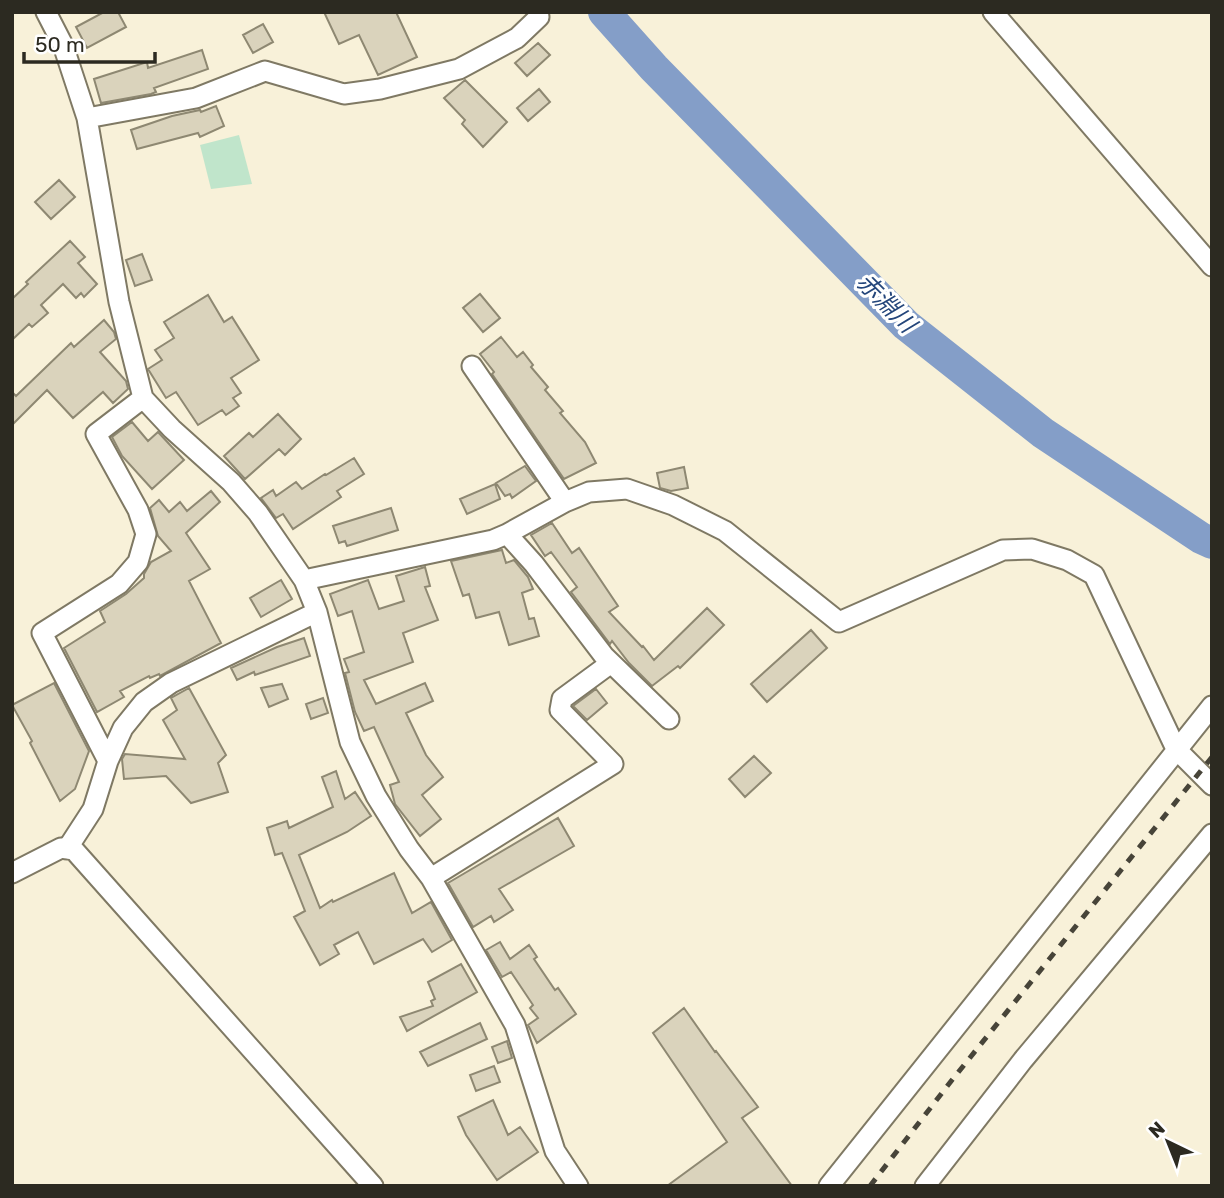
<svg xmlns="http://www.w3.org/2000/svg" width="1224" height="1198" viewBox="0 0 1224 1198" font-family="Rubik,'Noto Sans JP',sans-serif">
	<rect width="100%" height="100%" fill="#f8f1d9"/>
	<!-- green -->
	<path fill="#c0e5cb" d="M 239,135 L 252,184 L 211,189 L 200,145 Z"/>
	<g fill="none" stroke-linecap="round" stroke-linejoin="round">
		<!-- river -->
		<path stroke="#849ec8" stroke-width="32" d="M 604,12 L 654,68 L 906,325 L 1043,433 L 1201,538 L 1212,543"/>
	</g>
	<!-- building -->
	<path fill="#dad3bc" stroke="#8e8872" stroke-width="2" d="M 104,12 L 118,12 L 126,27 L 87,48 L 76,27 Z
		M 324,12 L 396,12 L 417,57 L 378,75 L 359,35 L 339,44 Z
		M 263,24 L 273,42 L 253,53 L 243,35 Z
		M 538,43 L 550,55 L 527,76 L 515,63 Z
		M 202,50 L 208,69 L 154,88 L 156,92 L 151,94 L 101,103 L 94,79 L 147,62 L 148,68 Z
		M 465,80 L 507,122 L 483,147 L 462,124 L 465,120 L 444,98 Z
		M 539,89 L 550,102 L 528,121 L 517,108 Z
		M 216,106 L 224,126 L 200,137 L 198,133 L 137,149 L 131,130 L 172,116 L 200,110 L 201,112 Z
		M 59,180 L 75,197 L 51,219 L 35,202 Z
		M 70,241 L 85,257 L 78,263 L 97,284 L 84,297 L 81,293 L 76,298 L 63,284 L 41,305 L 48,313 L 32,327 L 29,324 L 12,340 L 12,299 L 28,284 L 26,282 Z
		M 142,254 L 152,280 L 135,286 L 126,260 Z
		M 480,294 L 500,318 L 483,332 L 463,308 Z
		M 208,295 L 224,322 L 232,317 L 259,360 L 231,378 L 241,393 L 233,398 L 239,406 L 226,415 L 222,410 L 198,425 L 176,392 L 166,398 L 148,369 L 162,360 L 155,350 L 174,338 L 164,322 Z
		M 104,320 L 114,332 L 116,339 L 100,352 L 126,381 L 128,389 L 113,403 L 103,392 L 73,418 L 47,390 L 12,425 L 12,392 L 16,396 L 71,343 L 74,347 Z
		M 501,337 L 517,357 L 523,352 L 533,365 L 531,367 L 548,387 L 545,390 L 563,411 L 560,413 L 585,442 L 596,463 L 564,479 L 492,374 L 494,372 L 480,354 Z
		M 278,414 L 301,439 L 285,455 L 279,449 L 245,479 L 224,456 L 249,433 L 253,437 Z
		M 132,422 L 148,441 L 158,432 L 184,460 L 152,489 L 122,456 L 112,437 Z
		M 354,458 L 364,474 L 337,491 L 341,497 L 293,529 L 283,514 L 276,518 L 261,498 L 273,490 L 276,496 L 296,482 L 302,489 L 325,474 L 326,475 Z
		M 525,466 L 536,481 L 512,498 L 510,494 L 505,496 L 496,483 Z
		M 684,467 L 688,488 L 671,491 L 660,488 L 657,473 Z
		M 495,484 L 500,499 L 467,514 L 460,499 Z
		M 211,491 L 220,502 L 186,533 L 210,569 L 189,581 L 221,643 L 160,676 L 159,674 L 150,678 L 149,676 L 120,691 L 124,697 L 97,712 L 64,648 L 105,622 L 100,611 L 126,594 L 144,578 L 144,574 L 151,562 L 171,551 L 158,536 L 150,508 L 159,500 L 169,512 L 180,502 L 187,511 Z
		M 391,508 L 398,530 L 347,546 L 345,541 L 339,543 L 333,526 Z
		M 552,523 L 572,553 L 579,548 L 618,606 L 609,612 L 642,647 L 643,646 L 654,660 L 707,608 L 724,625 L 680,668 L 678,666 L 652,686 L 629,663 L 612,641 L 610,644 L 571,592 L 577,587 L 551,552 L 545,556 L 531,535 Z
		M 502,550 L 506,563 L 514,560 L 528,577 L 533,589 L 522,593 L 529,619 L 534,618 L 539,636 L 509,645 L 499,612 L 476,618 L 469,594 L 463,596 L 451,561 Z
		M 425,567 L 430,586 L 425,587 L 438,620 L 403,633 L 413,662 L 364,680 L 376,704 L 425,683 L 433,701 L 406,713 L 426,755 L 443,777 L 422,795 L 441,819 L 420,836 L 395,804 L 390,785 L 399,782 L 374,727 L 364,731 L 355,712 L 345,673 L 349,672 L 344,659 L 364,652 L 352,611 L 338,616 L 330,594 L 368,580 L 379,609 L 404,601 L 396,576 Z
		M 281,580 L 292,599 L 261,617 L 250,598 Z
		M 811,630 L 827,648 L 767,702 L 751,684 Z
		M 304,638 L 310,656 L 255,675 L 254,672 L 237,680 L 231,668 L 277,647 Z
		M 54,683 L 89,751 L 75,789 L 60,801 L 30,743 L 32,741 L 12,705 Z
		M 282,684 L 288,699 L 269,707 L 261,688 Z
		M 189,688 L 226,755 L 218,763 L 228,792 L 191,803 L 166,776 L 124,779 L 122,759 L 125,754 L 185,759 L 163,720 L 177,710 L 171,698 Z
		M 596,689 L 607,703 L 587,720 L 573,706 Z
		M 323,698 L 328,713 L 311,719 L 306,704 Z
		M 754,756 L 771,773 L 745,797 L 729,779 Z
		M 336,771 L 345,799 L 355,792 L 371,816 L 347,832 L 299,855 L 320,908 L 332,900 L 333,902 L 394,873 L 412,913 L 431,902 L 452,940 L 432,952 L 423,939 L 374,964 L 358,932 L 334,945 L 339,954 L 320,965 L 294,917 L 305,911 L 282,853 L 275,855 L 267,828 L 287,821 L 289,828 L 333,807 L 322,777 Z
		M 558,818 L 574,846 L 499,889 L 513,910 L 494,922 L 491,916 L 473,927 L 448,883 Z
		M 500,942 L 510,959 L 529,945 L 537,957 L 534,959 L 555,990 L 558,988 L 576,1014 L 537,1043 L 528,1025 L 538,1018 L 530,1008 L 533,1005 L 511,972 L 502,977 L 486,950 Z
		M 461,964 L 477,992 L 407,1031 L 400,1017 L 433,1006 L 431,1001 L 435,999 L 428,982 Z
		M 684,1008 L 715,1052 L 716,1051 L 758,1107 L 742,1118 L 792,1186 L 667,1186 L 727,1142 L 653,1033 Z
		M 480,1023 L 487,1039 L 428,1066 L 420,1052 Z
		M 507,1041 L 512,1058 L 498,1063 L 492,1047 Z
		M 494,1066 L 500,1082 L 476,1091 L 470,1075 Z
		M 493,1100 L 508,1135 L 520,1127 L 538,1152 L 497,1180 L 466,1135 L 458,1117 Z"/>
	<g fill="none" stroke-linecap="round" stroke-linejoin="round">
		<defs>
			<path id="minor" d="M 46,12 L 63,45 L 87,118 L 119,302 L 143,398 L 172,429 L 231,482 L 258,513 L 304,580 L 317,612 L 350,742 L 376,796 L 409,849 L 431,878 L 515,1025 L 555,1151 L 578,1186
				M 993,12 L 1212,266
				M 87,118 L 196,98 L 265,71 L 344,94 L 380,89 L 459,69 L 517,38 L 539,17
				M 472,366 L 565,502
				M 507,534 L 565,502 L 589,492 L 627,489 L 673,505 L 725,531 L 839,622 L 1003,550 L 1032,549 L 1067,560 L 1094,575 L 1176,749 L 1212,785
				M 304,580 L 493,540 L 507,534 L 534,564 L 604,656 L 669,719
				M 108,761 L 42,633 L 119,584 L 138,562 L 146,534 L 138,510 L 96,434 L 143,398
				M 67,849 L 93,809 L 108,761 L 123,728 L 144,702 L 171,683 L 317,612
				M 12,873 L 61,848 L 74,850 L 373,1186
				M 431,878 L 613,764 L 560,710 L 562,699 L 611,663
				M 829,1186 L 1212,706
				M 925,1186 L 1023,1060 L 1212,834"/>
		</defs>
		<!-- minor casing -->
		<use href="#minor" stroke="#7f7964" stroke-width="23"/>
		<!-- minor -->
		<use href="#minor" stroke="#fff" stroke-width="19"/>
		<!-- rail -->
		<path stroke="#474439" stroke-width="5" stroke-dasharray="9 9" stroke-linecap="butt" d="M 870,1186 L 952,1080 L 1212,757"/>
	</g>
	<g text-anchor="middle" stroke-width="6" stroke-linejoin="round" paint-order="stroke">
		<!-- water labels -->
		<g font-size="24" font-style="italic" fill="#24467b" stroke="#fff">
			<text transform="translate(886 303) rotate(45)" y="8">赤淵川</text>
		</g>
	</g>
	<!-- border -->
	<rect width="1224" height="1198" fill="none" stroke="#2c2a21" stroke-width="28"/>
	<!-- north arrow -->
	<g transform="translate(1168 1142) rotate(317)" stroke="#ffffff" stroke-width="5" paint-order="stroke">
	<path d="M0-5L12 26L0 18L-12 26Z" fill="#2c2a21"/>
	<text y="-10" font-size="19" font-weight="bold" text-anchor="middle" fill="#2c2a21">N</text>
	</g>
	<!-- scale -->
	<path d="M24 52v10h131v-10" fill="none" stroke="#2c2a21" stroke-width="3.5"/>
	<text x="35" y="52" font-size="21" fill="#2c2a21" stroke="#ffffff" stroke-width="5" paint-order="stroke">50 m</text>
</svg>
